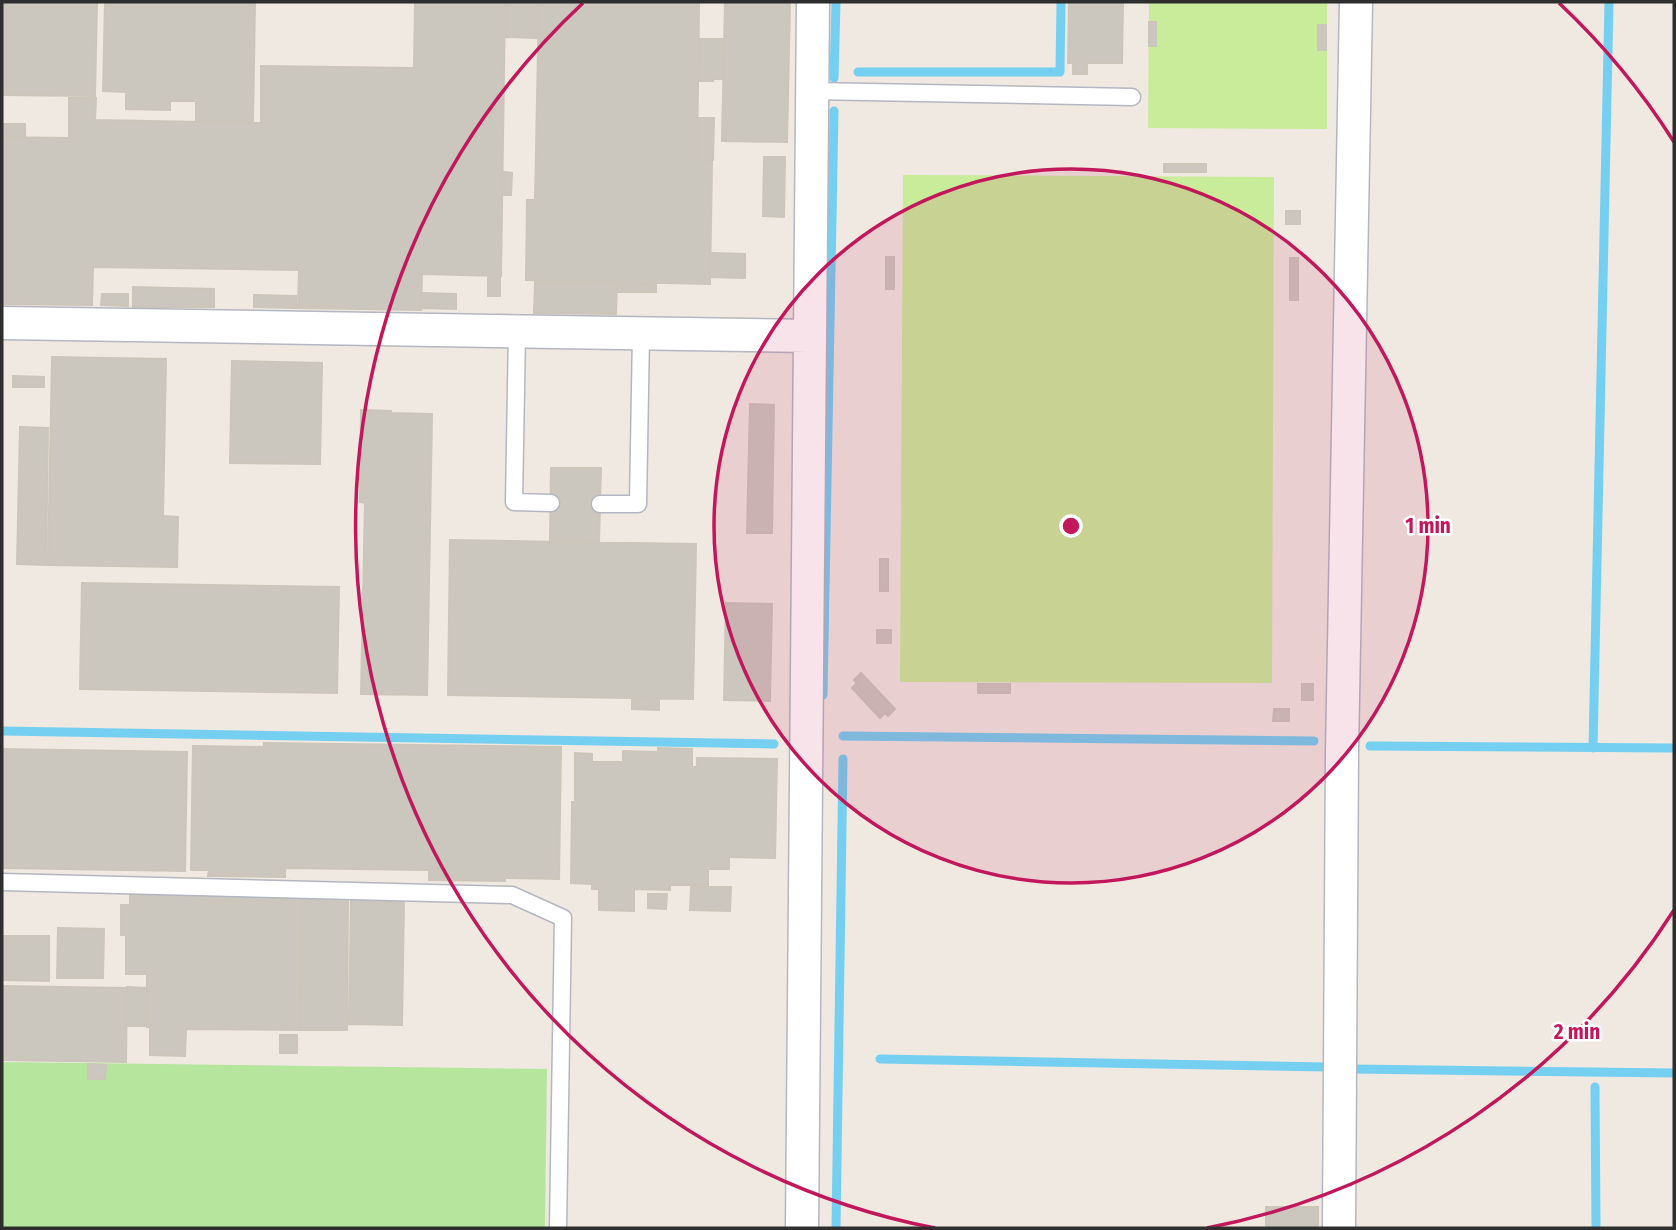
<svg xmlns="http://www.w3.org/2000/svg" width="1676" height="1230" viewBox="0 0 1676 1230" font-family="'Fira Sans Condensed',sans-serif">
	<rect width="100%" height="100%" fill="#efe9e1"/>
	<!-- green -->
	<path fill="#b6e59e" d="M 2,1062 L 547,1069 L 545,1228 L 2,1228 Z"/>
	<!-- pitch -->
	<path fill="#c9ec9a" d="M 1149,2 L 1327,2 L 1327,129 L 1148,128 Z
		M 903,175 L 1274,177 L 1272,683 L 900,682 Z"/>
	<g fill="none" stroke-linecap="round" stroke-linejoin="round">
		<!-- stream -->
		<path stroke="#75cff0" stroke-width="9" d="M 858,72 L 1060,72 L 1061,2
			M 834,78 L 836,2
			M 823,695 L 834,111
			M 2,731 L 774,744
			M 843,736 L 1314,741
			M 1370,746 L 1674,748
			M 1593,748 L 1609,2
			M 880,1059 L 1327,1067
			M 1352,1069 L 1674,1073
			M 1595,1087 L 1596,1228
			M 836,1228 L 843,759"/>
	</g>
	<!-- building -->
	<path fill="#cbc7bf" stroke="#cbc5ba" stroke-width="2" d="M 2,2 L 97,2 L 95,96 L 2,95 Z
		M 105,2 L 255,2 L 253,122 L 196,121 L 196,101 L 170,101 L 170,110 L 126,109 L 126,92 L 103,91 Z
		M 415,2 L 505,2 L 501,276 L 422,274 L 421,310 L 298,308 L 299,270 L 93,267 L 92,305 L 2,304 L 2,137 L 69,138 L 69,98 L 96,98 L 95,120 L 261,123 L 261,66 L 414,68 Z
		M 507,2 L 538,2 L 537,38 L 506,37 Z
		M 539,2 L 699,2 L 697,160 L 712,161 L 710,284 L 526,280 L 527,200 L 535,200 Z
		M 725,2 L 790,2 L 787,142 L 722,141 Z
		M 1069,2 L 1123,2 L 1122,63 L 1087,63 L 1087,74 L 1073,74 L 1073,63 L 1068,63 Z
		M 1149,22 L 1156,22 L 1156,46 L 1149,46 Z
		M 1318,25 L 1326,25 L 1326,50 L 1318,50 Z
		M 700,39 L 723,39 L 722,79 L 713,79 L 713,81 L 699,81 Z
		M 699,118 L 714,118 L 713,160 L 698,159 Z
		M 2,124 L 25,124 L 25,137 L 2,136 Z
		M 764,157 L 785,157 L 784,217 L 763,216 Z
		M 1164,164 L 1206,164 L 1206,172 L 1164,172 Z
		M 504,172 L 512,173 L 511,195 L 503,195 Z
		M 1286,211 L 1300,211 L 1300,224 L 1286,224 Z
		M 712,253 L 745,254 L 745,278 L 711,277 Z
		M 886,257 L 894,257 L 894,289 L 886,289 Z
		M 1290,258 L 1298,258 L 1298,300 L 1290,300 Z
		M 488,276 L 500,277 L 500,296 L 488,296 Z
		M 535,282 L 617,283 L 616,314 L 534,313 Z
		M 618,283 L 656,284 L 656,292 L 618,292 Z
		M 133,287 L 214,289 L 214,307 L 133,307 Z
		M 423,293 L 456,294 L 456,309 L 423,308 Z
		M 102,294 L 128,294 L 128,306 L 101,305 Z
		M 254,295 L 296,296 L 296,308 L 254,307 Z
		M 52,357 L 166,359 L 163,516 L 178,517 L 177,567 L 48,565 Z
		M 232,361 L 322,363 L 320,464 L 230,463 Z
		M 13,376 L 44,377 L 44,387 L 13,387 Z
		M 750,404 L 774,405 L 772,533 L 747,533 Z
		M 361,410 L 391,411 L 391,413 L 432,414 L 427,695 L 361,694 L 365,503 L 360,502 Z
		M 20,427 L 48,428 L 46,565 L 17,564 Z
		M 551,468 L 601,468 L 599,541 L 550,540 Z
		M 450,540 L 696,544 L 693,699 L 448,695 Z
		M 880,559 L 888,559 L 888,591 L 880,591 Z
		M 82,583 L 339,587 L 337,693 L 80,689 Z
		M 726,603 L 772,604 L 770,701 L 724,700 Z
		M 877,630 L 891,630 L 891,643 L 877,643 Z
		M 861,673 L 895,709 L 888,716 L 885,713 L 880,718 L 852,688 L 857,683 L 854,680 Z
		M 978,684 L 1010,684 L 1010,693 L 978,693 Z
		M 1302,684 L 1313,684 L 1313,700 L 1302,700 Z
		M 632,699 L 659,699 L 659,710 L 632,709 Z
		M 1274,709 L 1289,709 L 1289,721 L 1273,721 Z
		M 264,743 L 561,747 L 559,879 L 505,878 L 505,881 L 429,880 L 429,870 L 285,868 L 285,877 L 208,876 L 209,870 L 191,870 L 193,746 L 264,747 Z
		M 658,748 L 692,749 L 692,767 L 697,767 L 697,758 L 777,759 L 775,858 L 729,857 L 729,869 L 708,869 L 708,885 L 670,885 L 670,890 L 634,889 L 634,911 L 599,910 L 599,889 L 592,889 L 592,884 L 571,883 L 572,802 L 575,802 L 575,753 L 592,754 L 592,762 L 623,762 L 623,751 L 658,752 Z
		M 2,749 L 187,752 L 185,871 L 2,868 Z
		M 691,887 L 731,887 L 730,911 L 690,910 Z
		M 130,894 L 302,896 L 300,1030 L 186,1029 L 185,1056 L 150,1055 L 150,1027 L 147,1027 L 147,974 L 126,974 L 126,935 L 121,935 L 121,905 L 130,905 Z
		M 648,894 L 667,894 L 666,909 L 648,908 Z
		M 303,897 L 348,898 L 347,1030 L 301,1030 Z
		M 351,899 L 404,899 L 402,1025 L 349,1024 Z
		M 58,928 L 104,929 L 103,978 L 57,978 Z
		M 2,936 L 49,936 L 49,981 L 2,980 Z
		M 2,986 L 127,988 L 126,1062 L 2,1060 Z
		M 127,987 L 146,988 L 145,1026 L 127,1026 Z
		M 280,1035 L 297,1035 L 297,1053 L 280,1053 Z
		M 88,1064 L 106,1065 L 105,1079 L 88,1079 Z
		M 1266,1207 L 1318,1207 L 1318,1228 L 1266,1228 Z"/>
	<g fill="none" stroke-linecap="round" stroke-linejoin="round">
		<defs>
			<path id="lane" d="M 812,91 L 1132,97
				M 517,331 L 514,502 L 551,503
				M 600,504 L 638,504 L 641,333
				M 2,882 L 512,895 L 563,918 L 558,1228"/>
			<path id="street" d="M 2,323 L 809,336
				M 802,1228 L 813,2
				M 1339,1228 L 1342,752 L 1356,2"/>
		</defs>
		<!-- lane casing -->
		<use href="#lane" stroke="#b4b7c1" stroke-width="19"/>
		<!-- street casing -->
		<use href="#street" stroke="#b4b7c1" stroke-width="35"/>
		<!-- lane -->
		<use href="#lane" stroke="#fff" stroke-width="16"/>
		<!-- street -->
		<use href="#street" stroke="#fff" stroke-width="32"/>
	</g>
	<!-- distance rings -->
	<circle cx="1071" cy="526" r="357" fill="#c2185b" fill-opacity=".12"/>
	<g fill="none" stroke="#c2185b" stroke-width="3.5">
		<circle cx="1071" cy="526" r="357"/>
		<path d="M1674 910A715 715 0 0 1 1207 1228M935 1228A715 715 0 0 1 583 3M1559 3A715 715 0 0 1 1674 142"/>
	</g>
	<circle cx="1071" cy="526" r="10" fill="#c2185b" stroke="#fff" stroke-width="3.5"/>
	<g font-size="21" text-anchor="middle" font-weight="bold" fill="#c2185b" stroke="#fff" stroke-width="5" stroke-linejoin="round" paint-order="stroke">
		<text x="1428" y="533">1 min</text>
		<text x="1577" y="1039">2 min</text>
	</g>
	<!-- border -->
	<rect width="1676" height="1230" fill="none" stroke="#2e2e2e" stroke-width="7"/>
</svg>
